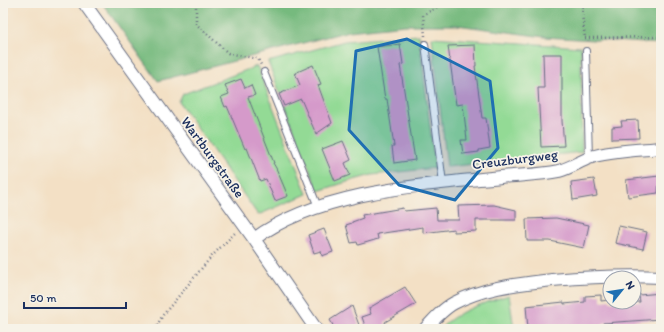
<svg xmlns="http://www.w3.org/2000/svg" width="664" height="332" viewBox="0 0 664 332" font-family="Itim,sans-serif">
	<rect width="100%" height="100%" fill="#f7f3e8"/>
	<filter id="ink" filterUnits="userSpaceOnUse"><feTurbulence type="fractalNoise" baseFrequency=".025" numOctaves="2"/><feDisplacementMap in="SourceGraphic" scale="8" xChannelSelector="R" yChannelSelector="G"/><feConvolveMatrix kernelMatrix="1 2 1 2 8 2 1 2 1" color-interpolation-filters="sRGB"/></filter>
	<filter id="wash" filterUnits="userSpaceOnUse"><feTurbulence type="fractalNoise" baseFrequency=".012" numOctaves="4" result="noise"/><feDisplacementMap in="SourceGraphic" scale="16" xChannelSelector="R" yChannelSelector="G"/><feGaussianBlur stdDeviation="0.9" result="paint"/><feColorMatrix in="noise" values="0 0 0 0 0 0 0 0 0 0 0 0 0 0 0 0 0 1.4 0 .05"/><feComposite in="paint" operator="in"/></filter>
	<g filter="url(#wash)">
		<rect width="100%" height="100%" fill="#f3e0c5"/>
		<!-- green -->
		<path fill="#93da95" stroke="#57847a" d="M 419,35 L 435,168 L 372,175 L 350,181 L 318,191 L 268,62 L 345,41 Z
			M 432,37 L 581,47 L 582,152 L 447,167 Z
			M 257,66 L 307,194 L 258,215 L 179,102 L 183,94 Z
			M 509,295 L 514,329 L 440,329 C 457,310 485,303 509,295 Z"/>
		<!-- forest -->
		<path fill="#76ba7e" stroke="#48746e" d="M 102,3 L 194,3 L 209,5 L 223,3 L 596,3 L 661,7 L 661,44 L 544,37 L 457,25 L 405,25 L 349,31 L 158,81 Z"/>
		<g id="blocks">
			<!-- building -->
			<path fill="#d59aca" d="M 400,44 L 403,64 L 400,65 L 415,160 L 394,163 L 392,146 L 394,146 L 387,99 L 385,99 L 377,47 Z
				M 475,45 L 476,66 L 475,66 L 482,118 L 486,118 L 490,148 L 479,150 L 479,152 L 463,154 L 461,140 L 467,140 L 463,104 L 456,105 L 448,46 Z
				M 543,54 L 562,54 L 562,121 L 564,146 L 541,147 L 538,88 L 544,88 Z
				M 313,65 L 321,84 L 318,85 L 332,123 L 316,134 L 301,99 L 284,106 L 279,94 L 300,85 L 295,73 Z
				M 241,79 L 245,88 L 251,85 L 255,95 L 248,97 L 274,163 L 273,163 L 276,168 L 288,196 L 275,201 L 266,179 L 260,181 L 247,148 L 245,149 L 227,106 L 225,107 L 221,97 L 229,94 L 225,85 Z
				M 638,120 L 639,138 L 612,139 L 612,127 L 622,126 L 621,121 Z
				M 343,141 L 351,160 L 345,163 L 350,175 L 335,181 L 322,149 Z
				M 659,176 L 658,193 L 628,197 L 626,180 Z
				M 594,179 L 597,196 L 573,200 L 571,182 Z
				M 494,205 L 516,210 L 516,220 L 476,220 L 476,231 L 454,232 L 454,229 L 423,233 L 423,227 L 377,234 L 378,239 L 358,245 L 357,242 L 351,243 L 346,225 L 352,223 L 352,222 L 363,218 L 362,215 L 403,208 L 404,211 L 436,208 L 437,220 L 459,220 L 458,206 Z
				M 556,218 L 589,225 L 584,248 L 550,241 L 527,241 L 526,219 Z
				M 619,226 L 647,232 L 643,249 L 615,243 Z
				M 324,229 L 333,252 L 322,256 L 321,251 L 314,253 L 308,235 Z
				M 405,287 L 416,304 L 385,322 L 387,329 L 366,329 L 362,317 L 371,314 L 369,308 Z
				M 661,293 L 661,319 L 603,323 L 603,329 L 528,329 L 526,306 L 564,302 L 564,304 L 585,302 L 585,296 L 601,295 L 601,301 L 610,300 L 610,302 L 640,302 L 639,295 Z
				M 352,306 L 359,325 L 352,329 L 335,329 L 330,320 Z"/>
		</g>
	</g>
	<g filter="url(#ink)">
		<use href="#blocks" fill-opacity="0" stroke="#676d82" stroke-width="1"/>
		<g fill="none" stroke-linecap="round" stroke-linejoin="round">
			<defs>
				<path id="service" d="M 425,44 L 443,183
					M 586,51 L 589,158
					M 264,72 L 318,207"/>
				<path id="minor" d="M 84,3 L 254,239 L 316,329
					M 254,239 C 319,191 423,185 501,177 C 520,175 541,175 559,171 C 570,168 579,162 589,158 C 606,151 642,150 661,148
					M 425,329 C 434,319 443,309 454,303 C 484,287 519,284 552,280 C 588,277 624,275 661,277"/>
			</defs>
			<!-- service casing -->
			<use href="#service" stroke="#676d82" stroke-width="8"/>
			<!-- minor casing -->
			<use href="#minor" stroke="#676d82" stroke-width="14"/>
			<!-- path -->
			<path stroke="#676d82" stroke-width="2.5" stroke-dasharray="1 3" stroke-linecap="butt" d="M 196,3 L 196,24 L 228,53 L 258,59 L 261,65
				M 583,3 L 582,14 L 585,38
				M 425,36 L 423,15 L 444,3
				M 585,38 L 661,37
				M 155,329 L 163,315 L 212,256 L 235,233"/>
			<!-- service -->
			<use href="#service" stroke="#fff" stroke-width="6"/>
			<!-- minor -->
			<use href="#minor" stroke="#fff" stroke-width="12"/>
		</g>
	</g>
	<!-- marked area -->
	<path fill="#1f6fb2" fill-opacity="0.2" stroke="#1f6fb2" stroke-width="3" stroke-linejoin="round" d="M 407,39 L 490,81 L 498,148 L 455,200 L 399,185 L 349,130 L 356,51 Z"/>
	<g text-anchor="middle" stroke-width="3.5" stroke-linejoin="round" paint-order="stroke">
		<!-- street labels -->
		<g font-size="14" fill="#1b2f5e" stroke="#f7f3e8">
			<text transform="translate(213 157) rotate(54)" y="5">Wartburgstraße</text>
			<text transform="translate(515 159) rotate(-7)" y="5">Creuzburgweg</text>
		</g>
	</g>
	<!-- margin -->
	<rect width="664" height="332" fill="none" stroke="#f7f3e8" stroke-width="16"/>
	<!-- north arrow -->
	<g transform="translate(622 290) rotate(60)"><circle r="19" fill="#f7f3e8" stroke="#9fa5b1"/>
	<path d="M0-3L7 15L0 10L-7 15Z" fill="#1f6fb2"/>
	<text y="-6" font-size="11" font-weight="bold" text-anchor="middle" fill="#1b2f5e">N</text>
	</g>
	<!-- scale -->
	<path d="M24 302v6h102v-6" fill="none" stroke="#1b2f5e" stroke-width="2"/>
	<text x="30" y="302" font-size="12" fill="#1b2f5e" stroke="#f7f3e8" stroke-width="3" paint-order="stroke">50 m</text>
</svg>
